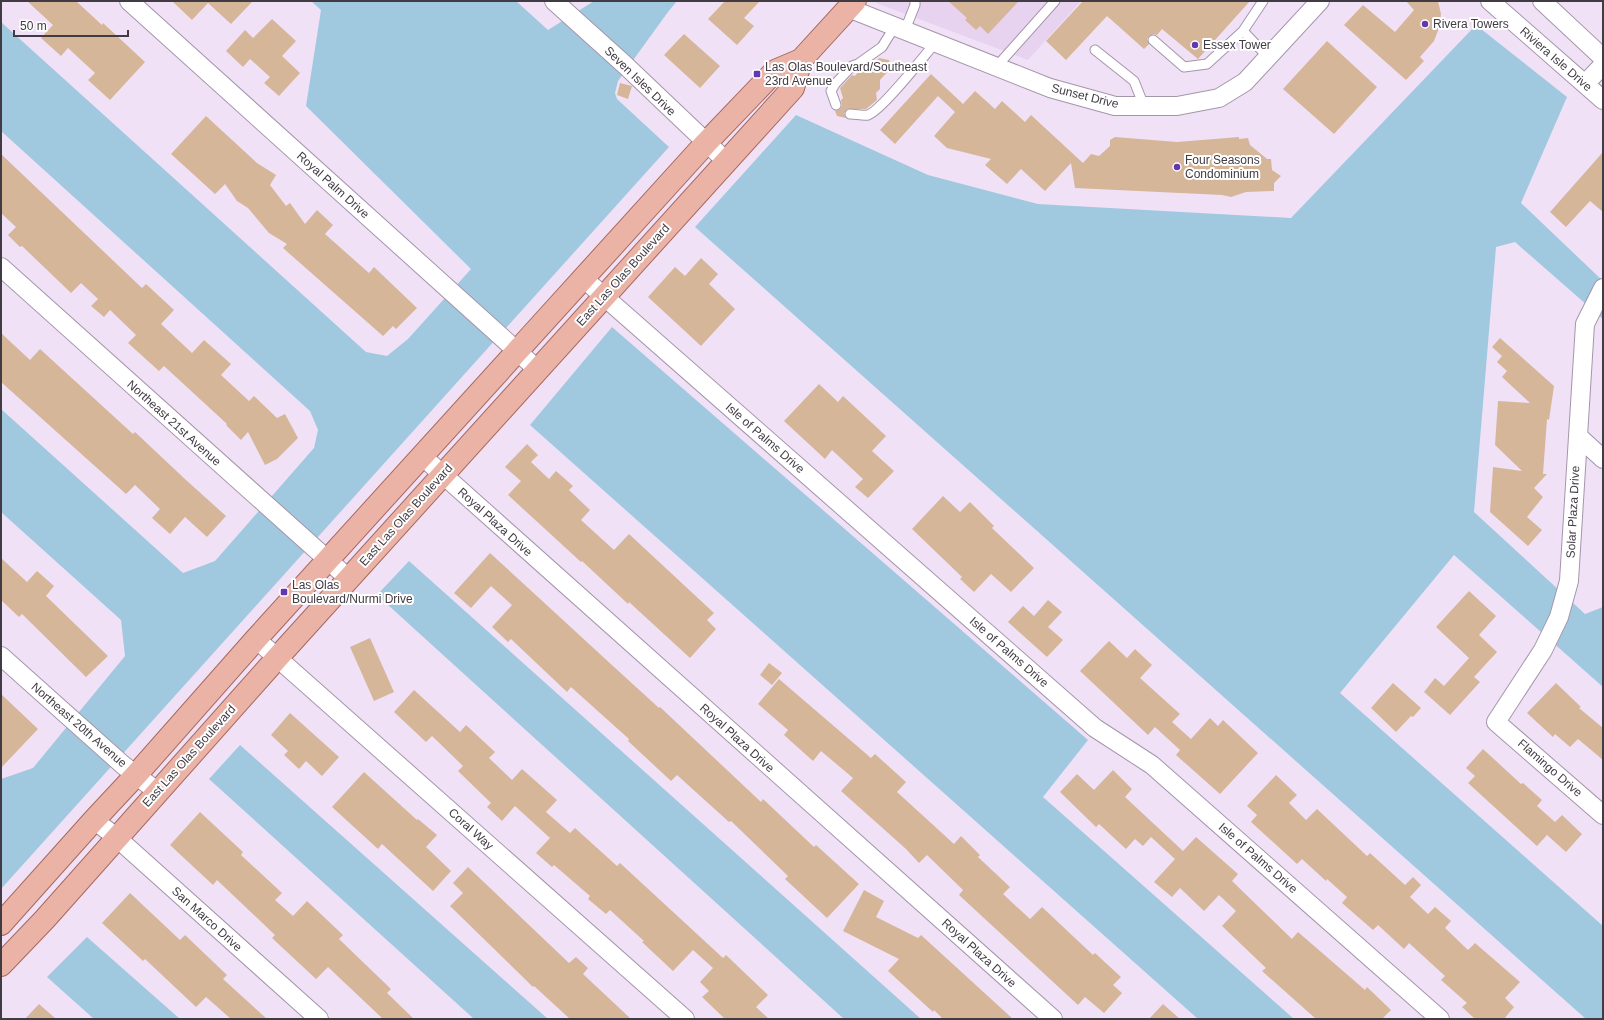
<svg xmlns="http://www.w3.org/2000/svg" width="1604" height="1020" viewBox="0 0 1604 1020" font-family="Helvetica,sans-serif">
	<rect width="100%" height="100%" fill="#f0e1f7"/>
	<!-- built -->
	<path fill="#e7d3ef" d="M 878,1 L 1081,1 L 1028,60 L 876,3 Z"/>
	<!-- water -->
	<path fill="#a0c9e0" d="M 311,1 L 516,1 L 548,30 L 594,1 L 677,1 L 668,12 L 618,81 L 615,93 L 617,99 L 669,147 L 1,889 L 1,779 L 33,768 L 125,656 L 121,620 L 1,512 L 1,409 L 183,573 L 215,561 L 314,448 L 318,430 L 310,411 L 1,131 L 1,22 L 366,352 L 387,356 L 408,339 L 471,269 L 306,106 L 321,10 Z
		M 1476,25 L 1567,97 L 1521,203 L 1603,281 L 1603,319 L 1515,242 L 1496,247 L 1474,512 L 1585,614 L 1603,607 L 1603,687 L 1454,555 L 1340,693 L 1603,926 L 1603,1019 L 1586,1019 L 695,227 L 796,115 L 928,175 L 1038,204 L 1291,218 Z
		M 612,327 L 1088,740 L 1043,797 L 1294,1019 L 1198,1019 L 530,425 Z
		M 409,561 L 921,1019 L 844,1019 L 377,595 Z
		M 240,745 L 548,1019 L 474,1019 L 209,779 Z
		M 87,937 L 180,1019 L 94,1019 L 47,977 Z"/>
	<!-- building -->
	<path fill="#d6b699" d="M 27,1 L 76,1 L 102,25 L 103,23 L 145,62 L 110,100 L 88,80 L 95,73 L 68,48 L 61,56 L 41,38 L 53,25 Z
		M 172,1 L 253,1 L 231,24 L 208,3 L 192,20 Z
		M 725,1 L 760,1 L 744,18 L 754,26 L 737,45 L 708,19 Z
		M 948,1 L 1019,1 L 988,34 L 980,26 L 976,30 L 965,20 L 967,18 Z
		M 1083,1 L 1250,1 L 1198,59 L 1162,29 L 1157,35 L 1154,34 L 1149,36 L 1147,39 L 1149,44 L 1144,49 L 1107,16 L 1066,60 L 1046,41 Z
		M 1406,1 L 1438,1 L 1441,14 L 1439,28 L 1434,41 L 1420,57 L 1424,61 L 1406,80 L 1344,25 L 1363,5 L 1395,32 L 1414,10 Z
		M 272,19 L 296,41 L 282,56 L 300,73 L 279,96 L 264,83 L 270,77 L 250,59 L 243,67 L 226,51 L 245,30 L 253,38 Z
		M 684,34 L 720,66 L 700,88 L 664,55 Z
		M 1327,41 L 1377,87 L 1334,134 L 1283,89 Z
		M 879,58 L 889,60 L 891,68 L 880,80 L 880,89 L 876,93 L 877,100 L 866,109 L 847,109 L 844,113 L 846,118 L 837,116 L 835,111 L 840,109 L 842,106 L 841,100 L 843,98 L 840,88 L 852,75 L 855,76 L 859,71 L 868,70 Z
		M 931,74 L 963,104 L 975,91 L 995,109 L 1002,101 L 1025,122 L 1031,115 L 1083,163 L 1091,154 L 1099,156 L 1110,146 L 1110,140 L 1115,137 L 1177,142 L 1239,137 L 1239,139 L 1248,138 L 1250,145 L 1267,159 L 1271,159 L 1272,170 L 1281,176 L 1274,183 L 1274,191 L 1246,192 L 1231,197 L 1222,195 L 1075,188 L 1071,163 L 1045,191 L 1021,169 L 1007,184 L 985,165 L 991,159 L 947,148 L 934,136 L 955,112 L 938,96 L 895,144 L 880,130 Z
		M 620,83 L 632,86 L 628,99 L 617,95 Z
		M 206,116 L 257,163 L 276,175 L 270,185 L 286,206 L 290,203 L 305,224 L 317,210 L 333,225 L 325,234 L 369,273 L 374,267 L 417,308 L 396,329 L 393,326 L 383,336 L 283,248 L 287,244 L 269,233 L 248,208 L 237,201 L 225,184 L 215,194 L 171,154 Z
		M 1603,152 L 1603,212 L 1590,201 L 1566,227 L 1550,212 Z
		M 1,154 L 142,288 L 146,284 L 174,310 L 161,324 L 192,353 L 204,340 L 231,364 L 221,375 L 249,401 L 254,396 L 277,418 L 285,414 L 298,438 L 277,459 L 265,465 L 248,432 L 241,440 L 226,425 L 227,424 L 164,366 L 159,371 L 128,343 L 136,335 L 110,310 L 104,317 L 91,306 L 98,299 L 81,283 L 71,293 L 22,246 L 20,247 L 8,235 L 16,227 L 1,213 Z
		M 701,258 L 718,274 L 709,284 L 735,309 L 701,346 L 648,297 L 675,267 L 685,276 Z
		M 1,333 L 30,360 L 40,349 L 133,434 L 135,432 L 186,480 L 226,516 L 207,537 L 185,517 L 170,534 L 152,518 L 160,509 L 135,485 L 126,494 L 1,382 Z
		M 1500,338 L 1554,386 L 1549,420 L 1547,419 L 1543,474 L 1547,474 L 1534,488 L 1543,497 L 1527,517 L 1542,530 L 1528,546 L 1490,512 L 1493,467 L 1522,471 L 1495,445 L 1498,401 L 1530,403 L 1502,377 L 1507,371 L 1497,362 L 1502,356 L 1492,347 Z
		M 819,384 L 838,402 L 843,396 L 886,436 L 872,451 L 894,471 L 868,498 L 855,487 L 863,479 L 832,450 L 825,459 L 784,421 Z
		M 527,444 L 538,455 L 531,462 L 549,479 L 556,471 L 573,486 L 569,490 L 590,510 L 581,520 L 614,550 L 629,534 L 714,613 L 707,620 L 716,629 L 690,658 L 629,602 L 628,604 L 582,561 L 581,562 L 508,495 L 521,481 L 505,467 Z
		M 943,496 L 960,512 L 970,502 L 994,526 L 992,528 L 1034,568 L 1011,592 L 991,574 L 974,592 L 960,579 L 962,577 L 912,529 Z
		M 490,553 L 613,666 L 659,708 L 660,707 L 761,802 L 763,799 L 814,847 L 816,845 L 859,884 L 827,918 L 785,879 L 788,876 L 731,821 L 729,822 L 677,775 L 671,781 L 628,741 L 629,739 L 571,687 L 567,692 L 511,639 L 508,642 L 492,627 L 512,605 L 491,586 L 471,608 L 454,593 Z
		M 1,558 L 27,582 L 37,571 L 54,586 L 46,596 L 108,656 L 86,677 L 22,614 L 19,617 L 1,600 Z
		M 1469,591 L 1496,616 L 1479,635 L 1497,652 L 1474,677 L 1480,682 L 1450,715 L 1424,692 L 1435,678 L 1444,686 L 1469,658 L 1436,627 Z
		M 1048,600 L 1062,612 L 1048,627 L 1063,640 L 1047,657 L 1008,622 L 1023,606 L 1034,616 Z
		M 370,638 L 394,692 L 374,701 L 350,647 Z
		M 1109,641 L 1127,658 L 1135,649 L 1152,665 L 1140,678 L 1180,714 L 1172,722 L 1191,739 L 1210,718 L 1218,726 L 1223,720 L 1258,753 L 1220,794 L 1176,755 L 1180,750 L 1155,727 L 1148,735 L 1080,671 Z
		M 769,663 L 782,673 L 772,685 L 760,675 Z
		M 779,679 L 871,758 L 875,754 L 906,782 L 897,792 L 954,844 L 961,836 L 980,855 L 978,857 L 1010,887 L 1003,894 L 1030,919 L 1042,907 L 1093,955 L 1095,953 L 1121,977 L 1113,985 L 1122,993 L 1104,1013 L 1085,997 L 1078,1005 L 959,895 L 963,890 L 927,855 L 919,863 L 906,849 L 841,791 L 853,778 L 821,751 L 813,761 L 784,735 L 788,730 L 758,704 Z
		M 1393,683 L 1421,708 L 1413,717 L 1411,716 L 1396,732 L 1371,708 Z
		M 1556,683 L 1581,707 L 1579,708 L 1603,728 L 1603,760 L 1578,739 L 1570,747 L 1555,734 L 1553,737 L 1527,713 Z
		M 414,690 L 460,732 L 466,725 L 495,752 L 489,758 L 512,780 L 522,769 L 557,800 L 546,812 L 570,833 L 575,828 L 617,866 L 620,863 L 723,958 L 726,955 L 768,995 L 756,1007 L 769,1019 L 725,1019 L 702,997 L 709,991 L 700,982 L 713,968 L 693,950 L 673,971 L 642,942 L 644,941 L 610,910 L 606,914 L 588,899 L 590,896 L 554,865 L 552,867 L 536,853 L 550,838 L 515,806 L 502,821 L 487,807 L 491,803 L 458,771 L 463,766 L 432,736 L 426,742 L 394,712 Z
		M 1,694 L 38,729 L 1,768 Z
		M 290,713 L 339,757 L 322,776 L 306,761 L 299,769 L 284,755 L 288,751 L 271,735 Z
		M 1483,749 L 1521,784 L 1523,783 L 1542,800 L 1537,806 L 1555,822 L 1562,815 L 1582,834 L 1566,852 L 1547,835 L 1537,846 L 1468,783 L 1475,776 L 1466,768 Z
		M 1113,770 L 1132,789 L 1125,797 L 1183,851 L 1196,837 L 1238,874 L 1232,881 L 1292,939 L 1298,932 L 1365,990 L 1367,987 L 1391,1010 L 1382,1019 L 1316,1019 L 1262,971 L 1266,968 L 1222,926 L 1236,911 L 1219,895 L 1204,911 L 1180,888 L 1172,897 L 1154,882 L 1175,859 L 1151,837 L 1143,846 L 1135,839 L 1126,849 L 1099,824 L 1096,827 L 1060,792 L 1077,774 L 1094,790 Z
		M 364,772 L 417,820 L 418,819 L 437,835 L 426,847 L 451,871 L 433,891 L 382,844 L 378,849 L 332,807 Z
		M 1276,775 L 1297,795 L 1289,803 L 1306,820 L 1317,809 L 1367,856 L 1370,853 L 1405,885 L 1413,877 L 1421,885 L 1410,897 L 1428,914 L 1435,907 L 1451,921 L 1445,928 L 1468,950 L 1475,943 L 1520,982 L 1505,998 L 1514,1007 L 1504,1019 L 1475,1019 L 1462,1007 L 1467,1003 L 1441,980 L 1445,976 L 1409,943 L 1404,949 L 1378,925 L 1373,930 L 1342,903 L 1347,897 L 1327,879 L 1326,881 L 1302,859 L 1297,864 L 1251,822 L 1257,815 L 1247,806 Z
		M 200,812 L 243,852 L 241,855 L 282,893 L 275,900 L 293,916 L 307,901 L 343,935 L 339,939 L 391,989 L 387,993 L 414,1019 L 383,1019 L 328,967 L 316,979 L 272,938 L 275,935 L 217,880 L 213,885 L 170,845 Z
		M 468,867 L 569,963 L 576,957 L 588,968 L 583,974 L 631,1019 L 570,1019 L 534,986 L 533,987 L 450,906 L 463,893 L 453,883 Z
		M 864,890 L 884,901 L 876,917 L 918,938 L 921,935 L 1013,1019 L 943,1019 L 934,1010 L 933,1012 L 888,971 L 899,959 L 843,931 Z
		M 130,893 L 180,940 L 185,935 L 227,975 L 223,979 L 267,1019 L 231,1019 L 206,997 L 196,1007 L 145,959 L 143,961 L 102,923 Z
		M 39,1004 L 56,1019 L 25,1019 Z
		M 1163,1004 L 1180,1019 L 1149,1019 Z"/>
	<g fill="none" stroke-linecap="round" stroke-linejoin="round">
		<defs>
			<path id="lane" d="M 905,30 L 915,5 L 915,1
				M 1243,31 L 1263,1
				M 1153,40 L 1184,67 L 1207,64 L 1243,31 L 1268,57
				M 1095,50 L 1134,81 L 1144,106
				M 997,66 L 1055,1
				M 836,105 L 831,91 L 835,84 L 852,66 L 858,64 L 882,47 L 895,26
				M 850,114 C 856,114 863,116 868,115 C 882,110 924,56 936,42"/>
			<path id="street" d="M 129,1 L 538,370
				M 554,1 L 625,65 L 726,161
				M 1490,1 L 1603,100
				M 1542,1 L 1603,58
				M 848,8 L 1050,88 L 1115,106 L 1177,106 L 1219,98 L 1245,82 L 1320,1
				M 1585,84 L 1603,65
				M 1,267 L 348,578
				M 583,278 L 1095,728 L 1152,765 L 1440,1019
				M 1603,288 L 1585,324 L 1569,581 L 1559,617 L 1543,650 L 1496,722 L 1603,815
				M 1578,436 L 1603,459
				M 422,456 L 1053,1019
				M 256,639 L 685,1019
				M 1,656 L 123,765 L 158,792
				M 94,820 L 116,837 L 319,1019"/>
			<path id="primary" d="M 1,924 L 94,820 L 136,775 L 256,639 L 706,143 L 775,71 L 801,60 L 855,1
				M 1,965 L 45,919 L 278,657 L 793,88 L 801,60"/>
		</defs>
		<!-- lane casing -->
		<use href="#lane" stroke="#a496aa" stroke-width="11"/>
		<!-- street casing -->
		<use href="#street" stroke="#a496aa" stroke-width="20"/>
		<!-- primary casing -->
		<use href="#primary" stroke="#a7685d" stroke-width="24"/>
		<!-- lane -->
		<use href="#lane" stroke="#fff" stroke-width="9"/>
		<!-- street -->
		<use href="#street" stroke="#fff" stroke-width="18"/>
		<!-- primary -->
		<use href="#primary" stroke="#ebb3a6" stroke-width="22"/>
	</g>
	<!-- markers -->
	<g fill="#6338af" stroke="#fff" stroke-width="1.5">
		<circle cx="1425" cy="24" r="4"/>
		<circle cx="1195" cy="45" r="4"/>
		<rect x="753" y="70" width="8" height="8" rx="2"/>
		<circle cx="1177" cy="167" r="4"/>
		<rect x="280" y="588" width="8" height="8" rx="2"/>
	</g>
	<g text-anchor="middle" stroke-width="4" stroke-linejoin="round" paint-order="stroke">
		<!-- poi labels -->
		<g font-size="12" fill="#413b43" stroke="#fff" text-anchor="start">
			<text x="1433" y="28">Rivera Towers</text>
			<text x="1203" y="49">Essex Tower</text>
			<text x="765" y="71">Las Olas Boulevard/Southeast<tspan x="765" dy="14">23rd Avenue</tspan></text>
			<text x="1185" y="164">Four Seasons<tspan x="1185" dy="14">Condominium</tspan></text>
			<text x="292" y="589">Las Olas<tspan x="292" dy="14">Boulevard/Nurmi Drive</tspan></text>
		</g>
		<!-- street labels -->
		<g font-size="12" fill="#413b43" stroke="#fff">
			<text transform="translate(1556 59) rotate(41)" y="4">Riviera Isle Drive</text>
			<text transform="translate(640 81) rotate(44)" y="4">Seven Isles Drive</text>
			<text transform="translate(1085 96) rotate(14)" y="4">Sunset Drive</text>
			<text transform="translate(333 185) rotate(42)" y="4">Royal Palm Drive</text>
			<text transform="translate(623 275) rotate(-48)" y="4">East Las Olas Boulevard</text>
			<text transform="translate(174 423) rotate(42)" y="4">Northeast 21st Avenue</text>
			<text transform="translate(765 438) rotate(41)" y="4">Isle of Palms Drive</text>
			<text transform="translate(1573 512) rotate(-87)" y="4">Solar Plaza Drive</text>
			<text transform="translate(406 515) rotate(-48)" y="4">East Las Olas Boulevard</text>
			<text transform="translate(495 522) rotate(42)" y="4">Royal Plaza Drive</text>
			<text transform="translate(1009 652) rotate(41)" y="4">Isle of Palms Drive</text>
			<text transform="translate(79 725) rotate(41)" y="4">Northeast 20th Avenue</text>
			<text transform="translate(737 738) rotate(42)" y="4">Royal Plaza Drive</text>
			<text transform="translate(189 756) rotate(-48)" y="4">East Las Olas Boulevard</text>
			<text transform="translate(1550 768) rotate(41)" y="4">Flamingo Drive</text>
			<text transform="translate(471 829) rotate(42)" y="4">Coral Way</text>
			<text transform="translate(1258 858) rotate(41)" y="4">Isle of Palms Drive</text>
			<text transform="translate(207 919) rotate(42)" y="4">San Marco Drive</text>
			<text transform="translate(979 953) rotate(42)" y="4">Royal Plaza Drive</text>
		</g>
	</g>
	<!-- border -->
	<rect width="1604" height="1020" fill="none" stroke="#413b43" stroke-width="4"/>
	<!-- scale -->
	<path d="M14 30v6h114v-6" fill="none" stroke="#413b43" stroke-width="2"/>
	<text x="20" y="30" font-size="12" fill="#413b43" stroke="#ffffff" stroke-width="3" paint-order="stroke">50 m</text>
</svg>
